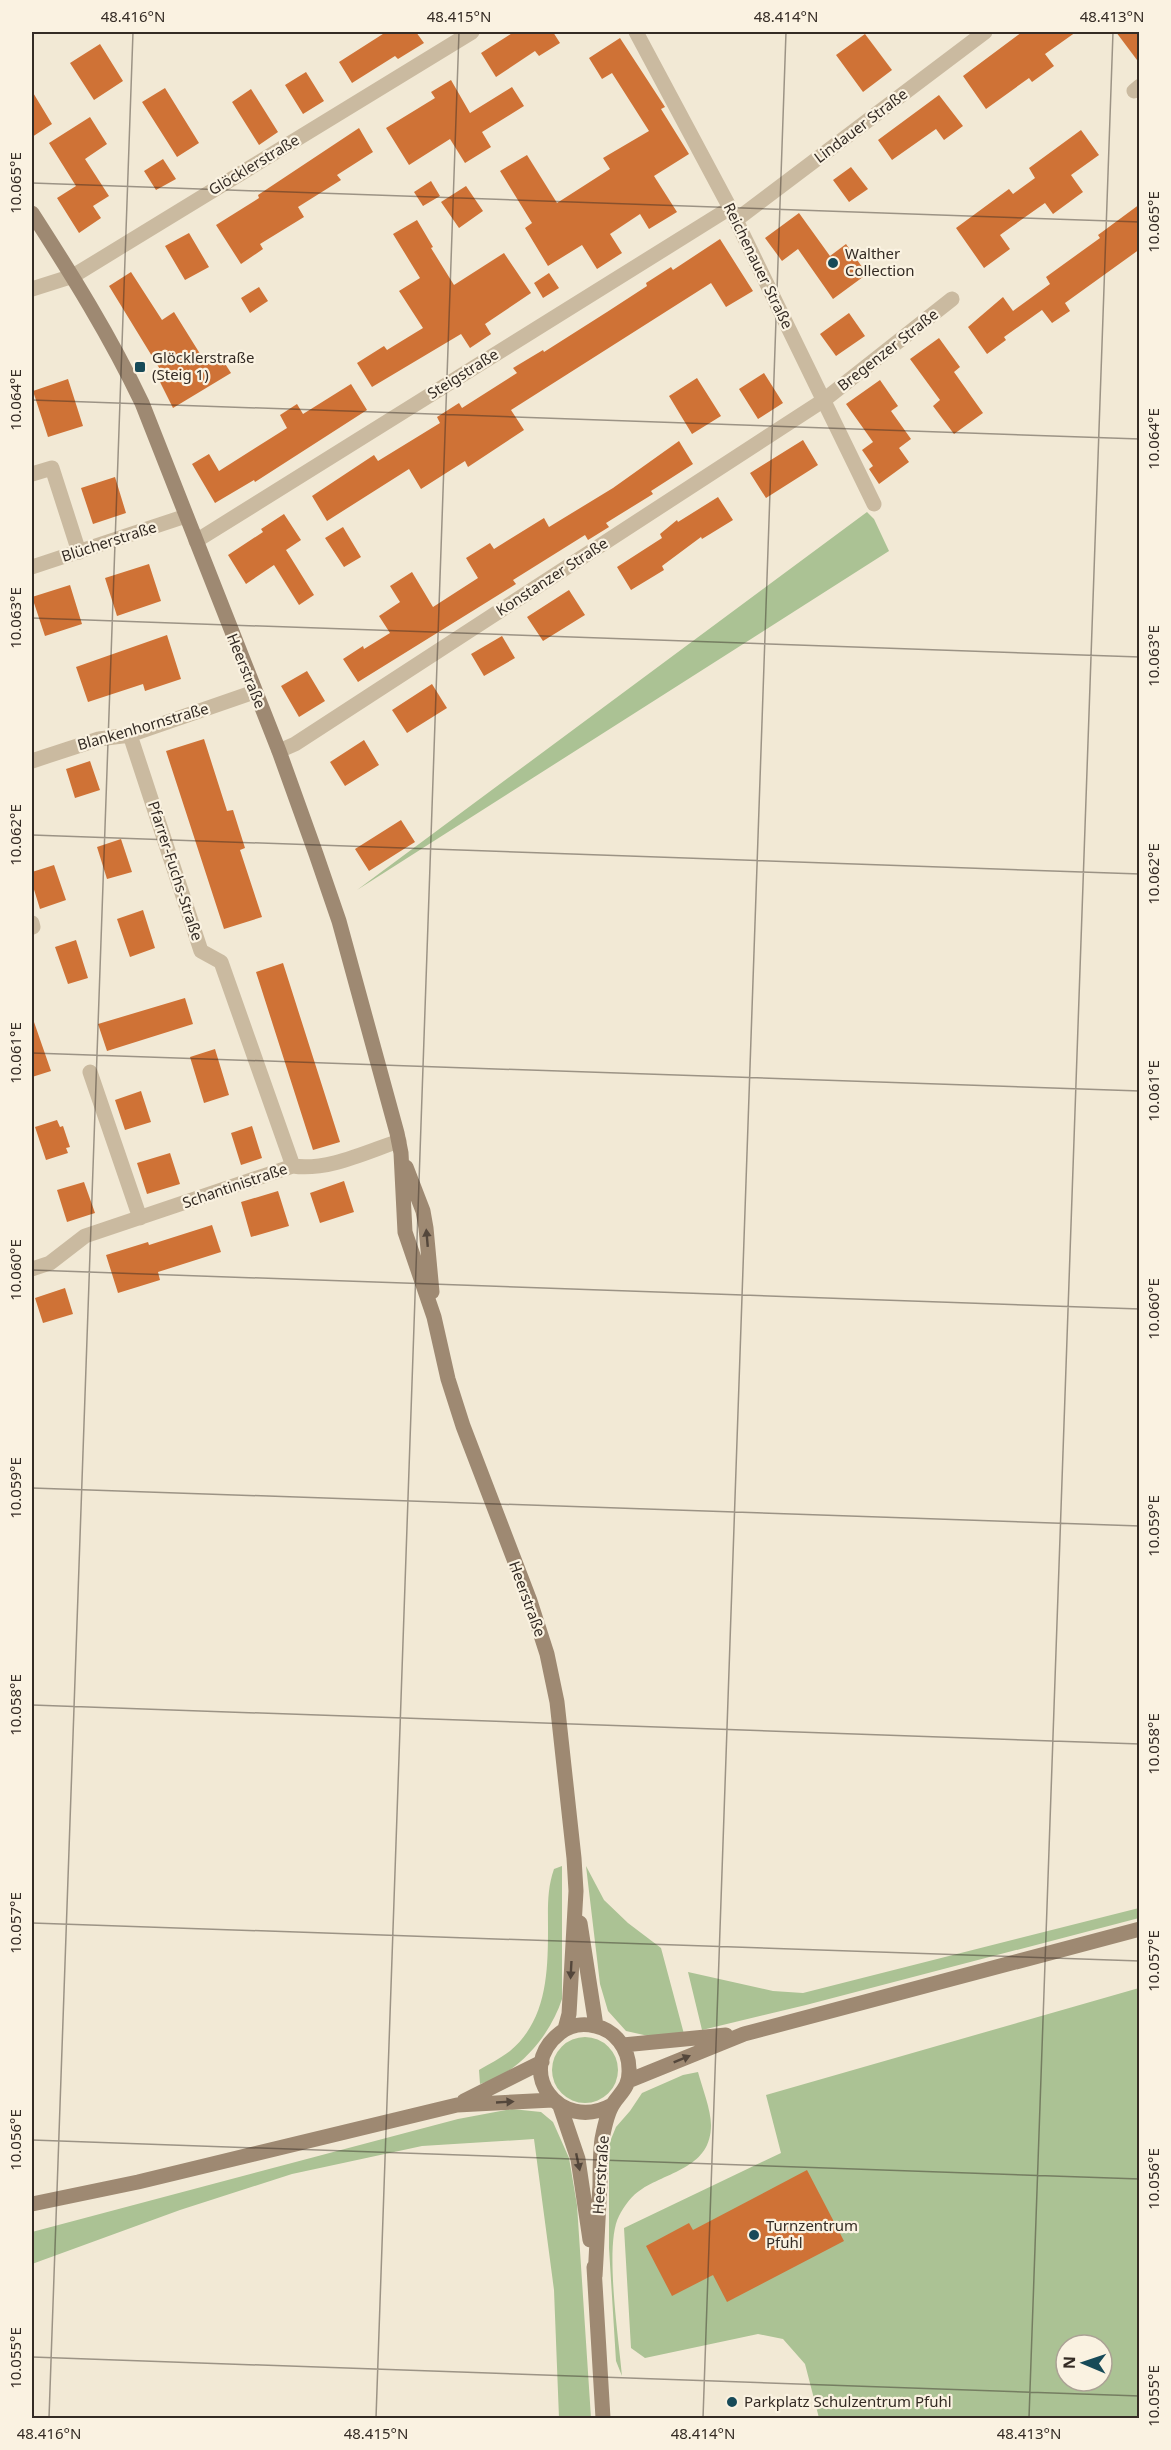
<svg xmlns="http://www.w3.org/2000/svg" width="1171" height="2450" viewBox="0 0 1171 2450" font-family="'Noto Sans',sans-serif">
	<rect width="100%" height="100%" fill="#f2e9d5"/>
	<!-- green -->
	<path fill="#abc294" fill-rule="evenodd" d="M 867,512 L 874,519 L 889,551 L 357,890 Z
		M 562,1866 L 562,1999 C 550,2036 518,2074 480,2084 L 479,2070 C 489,2064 501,2058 510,2051 C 547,2020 548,1972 548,1928 C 548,1907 547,1889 554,1869 Z
		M 586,1866 L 604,1900 L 628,1923 L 661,1948 L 684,2034 L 653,2037 L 626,2031 L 608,2011 L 600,1984 Z
		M 1139,1908 L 1139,1918 L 806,2005 L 702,2030 L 688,1972 L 773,1991 L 803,1993 Z
		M 1139,1988 L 1139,2418 L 819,2418 L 805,2364 L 783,2339 L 758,2334 L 645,2358 L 631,2348 L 624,2228 L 781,2153 L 766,2095 ZM 1066,2345 L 1102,2345 L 1102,2381 L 1066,2381 Z
		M552 2070a33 33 0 1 1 66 0a33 33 0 1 1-66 0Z
		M 698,2072 C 702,2087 711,2110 711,2125 C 711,2167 670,2171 642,2189 C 632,2195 624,2206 619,2216 C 604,2244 619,2340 622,2376 L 616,2361 L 609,2248 L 609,2144 L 616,2127 L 630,2111 L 642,2093 L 683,2075 Z
		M 512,2109 L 541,2112 L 553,2122 L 569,2158 L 577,2205 L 591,2418 L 559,2418 L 554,2290 L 534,2139 L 422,2146 L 292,2174 L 180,2210 L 32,2264 L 32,2232 L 458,2119 Z"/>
	<!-- building -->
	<path fill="#cf7236" d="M 386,32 L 416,32 L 424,43 L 398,59 L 395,56 L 352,83 L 339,62 Z
		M 514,32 L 553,32 L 560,43 L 539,56 L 535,51 L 496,77 L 481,53 Z
		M 1022,32 L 1076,32 L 1045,54 L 1054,66 L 1032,82 L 1029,78 L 986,109 L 963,76 Z
		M 1116,32 L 1140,32 L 1140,64 Z
		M 865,34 L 892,70 L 863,92 L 836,55 Z
		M 620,38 L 665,107 L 661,109 L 689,154 L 654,176 L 677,212 L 649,229 L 640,214 L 610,234 L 622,253 L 597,269 L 582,245 L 548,266 L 525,228 L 532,223 L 500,171 L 527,155 L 557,203 L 610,169 L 603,158 L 649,131 L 612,73 L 602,79 L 589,58 Z
		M 100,44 L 123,81 L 94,100 L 70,63 Z
		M 306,72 L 324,101 L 303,114 L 285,85 Z
		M 451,80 L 470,113 L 512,87 L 524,106 L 482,132 L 491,147 L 465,163 L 450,139 L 409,165 L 386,128 L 435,98 L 431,92 Z
		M 165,88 L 199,143 L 177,157 L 142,102 Z
		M 251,89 L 278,132 L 259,145 L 232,102 Z
		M 32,91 L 52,124 L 32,137 Z
		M 939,95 L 963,126 L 944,140 L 936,129 L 892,160 L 878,140 Z
		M 90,117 L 107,144 L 85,159 L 109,196 L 93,206 L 101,218 L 79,233 L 57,198 L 76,186 L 49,143 Z
		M 359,128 L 373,152 L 337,175 L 341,180 L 298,207 L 304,217 L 260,244 L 263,249 L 241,264 L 216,225 L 259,198 L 258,195 Z
		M 1081,130 L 1099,155 L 1071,175 L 1083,192 L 1053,214 L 1045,203 L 1000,235 L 1010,249 L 984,268 L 956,228 L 1009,189 L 1013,194 L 1035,178 L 1029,168 Z
		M 163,159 L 176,179 L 156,190 L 144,171 Z
		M 851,167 L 868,189 L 849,202 L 833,180 Z
		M 431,181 L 440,196 L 423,206 L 414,192 Z
		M 466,186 L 483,211 L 459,228 L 441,202 Z
		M 1140,204 L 1140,249 L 1065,303 L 1070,311 L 1052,323 L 1042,310 L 1004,337 L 1006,340 L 987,354 L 968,327 L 1003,297 L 1013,311 L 1050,284 L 1046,277 L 1100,238 L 1098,235 Z
		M 799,213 L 830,256 L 846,244 L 867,274 L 833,299 L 798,249 L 782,261 L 765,238 Z
		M 417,220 L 433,247 L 431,248 L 454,285 L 504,253 L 531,293 L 485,324 L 491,334 L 470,348 L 461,334 L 372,387 L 357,363 L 384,346 L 387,350 L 423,328 L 399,291 L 420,278 L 393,234 Z
		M 189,233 L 209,267 L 185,280 L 165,246 Z
		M 720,239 L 753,291 L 726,307 L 711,283 L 511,410 L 524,430 L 468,467 L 465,461 L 421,489 L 409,469 L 327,521 L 312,496 L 374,455 L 378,461 L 440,423 L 437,417 L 459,403 L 462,408 L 517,373 L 513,368 L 543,350 L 544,352 L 607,312 L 647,286 L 646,283 L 671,267 L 673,270 Z
		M 131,272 L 162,320 L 174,312 L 207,365 L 220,356 L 231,373 L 173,408 L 160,382 L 166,379 L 109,286 Z
		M 549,273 L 559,288 L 543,298 L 534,283 Z
		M 259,287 L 268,301 L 250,313 L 241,298 Z
		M 849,313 L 865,336 L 836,356 L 820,334 Z
		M 939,338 L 960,367 L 954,372 L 983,413 L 954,434 L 933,406 L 940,400 L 910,359 Z
		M 764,373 L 783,403 L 758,419 L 739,389 Z
		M 697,378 L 721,416 L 692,434 L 669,396 Z
		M 68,379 L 83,426 L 48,437 L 33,391 Z
		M 880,380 L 898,406 L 891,411 L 911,439 L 899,448 L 909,462 L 879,484 L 869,469 L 873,466 L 862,450 L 873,442 L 846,404 Z
		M 351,384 L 367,410 L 255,482 L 254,480 L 215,503 L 192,464 L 209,454 L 219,471 L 287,428 L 280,415 L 297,404 L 303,414 Z
		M 803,440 L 818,465 L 766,498 L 750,473 Z
		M 679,441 L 693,464 L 651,491 L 653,494 L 606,523 L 609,527 L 588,540 L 585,535 L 513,580 L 516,584 L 358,682 L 343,659 L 363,646 L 364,649 L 390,633 L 379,616 L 400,602 L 390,586 L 412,572 L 433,607 L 478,578 L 466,558 L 490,543 L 494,549 L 544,518 L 549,527 L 613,488 Z
		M 115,477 L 126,513 L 93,524 L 81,488 Z
		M 718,497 L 733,520 L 702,539 L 701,537 L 662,566 L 664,570 L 631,590 L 617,567 L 662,538 L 660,534 L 677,520 L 678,522 Z
		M 284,514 L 301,540 L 286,550 L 314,595 L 299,605 L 274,565 L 246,584 L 228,555 L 263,532 L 261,529 Z
		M 343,527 L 361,557 L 344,567 L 325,538 Z
		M 149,564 L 161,601 L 117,616 L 105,578 Z
		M 70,585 L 82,624 L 45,636 L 32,597 Z
		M 569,590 L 585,615 L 543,641 L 527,617 Z
		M 167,635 L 181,679 L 145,691 L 143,684 L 88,702 L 76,667 Z
		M 502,636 L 515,658 L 484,676 L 471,654 Z
		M 307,671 L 325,701 L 299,717 L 281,686 Z
		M 432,684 L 447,708 L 407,733 L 392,710 Z
		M 204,739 L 227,811 L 233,810 L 245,848 L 240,850 L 262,917 L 224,929 L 166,751 Z
		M 364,740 L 379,765 L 345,786 L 330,762 Z
		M 90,761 L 100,790 L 75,798 L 66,769 Z
		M 401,820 L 415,842 L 369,871 L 355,849 Z
		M 121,839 L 132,872 L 107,879 L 97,847 Z
		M 54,865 L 66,900 L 40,909 L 32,883 L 32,872 Z
		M 143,910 L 155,948 L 130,957 L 117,919 Z
		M 76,940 L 88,978 L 68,984 L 55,947 Z
		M 283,963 L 340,1142 L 313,1150 L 256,972 Z
		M 185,998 L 193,1024 L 107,1051 L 98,1024 Z
		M 32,1022 L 34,1022 L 51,1071 L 32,1077 Z
		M 215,1049 L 229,1095 L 204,1103 L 190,1057 Z
		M 141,1091 L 151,1122 L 125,1130 L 115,1100 Z
		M 57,1120 L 60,1127 L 63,1126 L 70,1147 L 66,1148 L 68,1153 L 46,1160 L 35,1127 Z
		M 252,1126 L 262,1158 L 241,1165 L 231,1133 Z
		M 170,1153 L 180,1184 L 147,1194 L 137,1163 Z
		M 344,1181 L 354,1212 L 320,1223 L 310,1193 Z
		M 84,1182 L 95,1213 L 67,1222 L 57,1190 Z
		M 278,1191 L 289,1226 L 251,1237 L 241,1202 Z
		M 212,1225 L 221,1252 L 158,1272 L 160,1280 L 118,1293 L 106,1255 L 148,1242 L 149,1245 Z
		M 65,1288 L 73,1314 L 43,1323 L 35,1298 Z
		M 807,2170 L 844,2241 L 727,2302 L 713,2275 L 672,2296 L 646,2246 L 689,2223 L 693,2230 Z"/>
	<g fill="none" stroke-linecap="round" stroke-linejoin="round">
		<!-- street -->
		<path stroke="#cabaa0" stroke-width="15" d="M 636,32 L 730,208 L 874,504
			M 1134,91 L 1140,86
			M 736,220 L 985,32
			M 32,289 L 73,276 L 472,32
			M 32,474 L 52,468 L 79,552
			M 196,541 L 730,208
			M 32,567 L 186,516
			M 130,735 L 201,951 L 221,962 L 293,1166
			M 279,751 L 295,744 L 824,400 L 952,299
			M 32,761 L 99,739 L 130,735 L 254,692
			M 32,923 L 33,927
			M 90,1072 L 140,1218
			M 32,1269 L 50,1263 L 85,1236 L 293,1166 C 328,1171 366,1152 399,1141"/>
		<!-- secondary -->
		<path stroke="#9e8972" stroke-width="15" d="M 32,213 C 72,275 110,336 142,403 L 279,751 L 316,854 L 339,921 L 397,1133 L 401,1153 L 405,1232 L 434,1317 L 448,1379 L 463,1426 L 530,1601 L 547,1654 L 557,1702 L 574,1858 L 576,1891 L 569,2014 L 565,2029
			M 406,1167 L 423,1211 L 426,1228 L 432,1292
			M 580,1923 L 596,2026
			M 623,2045 L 726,2035
			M 628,2081 L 744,2034 L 1140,1929
			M 464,2101 L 542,2062
			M 560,2106 L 578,2159 L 590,2240
			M 32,2204 L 138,2182 L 457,2105 L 553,2100
			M 594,2267 L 603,2418
			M 595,2276 C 597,2246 598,2215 600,2185 C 600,2170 600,2154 602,2139 C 604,2129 607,2113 613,2104 C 621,2092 630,2087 629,2069 C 629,2049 615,2030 595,2026 C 583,2023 570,2025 560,2033 C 513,2070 559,2134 612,2105"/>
	</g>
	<!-- one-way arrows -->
	<defs><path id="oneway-solid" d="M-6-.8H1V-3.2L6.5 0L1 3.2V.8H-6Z" transform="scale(1.5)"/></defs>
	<g fill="#54473b">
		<use href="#oneway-solid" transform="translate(427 1238) rotate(-95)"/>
		<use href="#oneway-solid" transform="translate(571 1970) rotate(93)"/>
		<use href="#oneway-solid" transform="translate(682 2059) rotate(-22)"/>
		<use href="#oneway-solid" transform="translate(505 2102) rotate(-3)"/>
		<use href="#oneway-solid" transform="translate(578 2162) rotate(78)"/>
	</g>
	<!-- ticks -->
	<path fill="none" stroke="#342b24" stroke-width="1.5" stroke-opacity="0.45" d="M 32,183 L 1140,222M 32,400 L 1140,439M 32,618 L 1140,657M 32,835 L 1140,874M 32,1053 L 1140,1091M 32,1270 L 1140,1309M 32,1488 L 1140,1526M 32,1705 L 1140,1744M 32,1923 L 1140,1961M 32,2140 L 1140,2179M 32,2357 L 1140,2396M 49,2418 L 133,32M 376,2418 L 459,32M 703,2418 L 786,32M 1029,2418 L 1113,32"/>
	<!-- markers -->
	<g fill="#174a58" stroke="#faf2e1" stroke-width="2">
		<circle cx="833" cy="263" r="6"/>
		<rect x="134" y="361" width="12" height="12" rx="3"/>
		<circle cx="754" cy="2235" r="6"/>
		<circle cx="732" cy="2402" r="6"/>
	</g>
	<g text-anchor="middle" stroke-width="4.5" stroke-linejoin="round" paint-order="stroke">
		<!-- street labels -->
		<g font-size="15" fill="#342b24" stroke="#faf2e1">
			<text transform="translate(861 126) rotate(-37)" y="5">Lindauer Straße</text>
			<text transform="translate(254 165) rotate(-31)" y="5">Glöcklerstraße</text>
			<text transform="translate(758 266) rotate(64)" y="5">Reichenauer Straße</text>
			<text transform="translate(888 350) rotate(-38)" y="5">Bregenzer Straße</text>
			<text transform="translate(463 374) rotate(-32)" y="5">Steigstraße</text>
			<text transform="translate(109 542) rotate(-18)" y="5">Blücherstraße</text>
			<text transform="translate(552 577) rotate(-33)" y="5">Konstanzer Straße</text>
			<text transform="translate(246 671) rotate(68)" y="5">Heerstraße</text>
			<text transform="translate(143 727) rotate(-16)" y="5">Blankenhornstraße</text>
			<text transform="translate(175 871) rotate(72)" y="5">Pfarrer-Fuchs-Straße</text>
			<text transform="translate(235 1186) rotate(-19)" y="5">Schantinistraße</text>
			<text transform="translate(527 1599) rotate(70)" y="5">Heerstraße</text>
			<text transform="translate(601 2175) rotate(-86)" y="5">Heerstraße</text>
		</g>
		<!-- poi labels -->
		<g font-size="15" fill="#342b24" stroke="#faf2e1" text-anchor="start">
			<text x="845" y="259">Walther<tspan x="845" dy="17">Collection</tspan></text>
			<text x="152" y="363">Glöcklerstraße<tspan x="152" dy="17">(Steig 1)</tspan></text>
			<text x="766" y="2231">Turnzentrum<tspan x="766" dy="17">Pfuhl</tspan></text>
			<text x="744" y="2407">Parkplatz Schulzentrum Pfuhl</text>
		</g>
	</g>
	<!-- border -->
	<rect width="1171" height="2450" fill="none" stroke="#faf2e1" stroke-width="66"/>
	<!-- north arrow -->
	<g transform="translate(1084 2363) rotate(272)"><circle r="28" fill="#faf2e1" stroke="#aba295" stroke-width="1.5"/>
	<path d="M0-4.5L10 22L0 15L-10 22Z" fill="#174a58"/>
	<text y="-9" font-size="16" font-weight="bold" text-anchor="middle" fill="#342b24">N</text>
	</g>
	<rect x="33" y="33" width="1105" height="2384" fill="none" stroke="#342b24" stroke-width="2"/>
	<g font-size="15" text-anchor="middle" fill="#342b24">
		<text x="133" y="22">48.416°N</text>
		<text x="459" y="22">48.415°N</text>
		<text x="786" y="22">48.414°N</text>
		<text x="1112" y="22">48.413°N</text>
		<text transform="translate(16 183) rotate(-90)" y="5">10.065°E</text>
		<text transform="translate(1154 222) rotate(-90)" y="5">10.065°E</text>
		<text transform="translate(16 400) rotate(-90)" y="5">10.064°E</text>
		<text transform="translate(1154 439) rotate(-90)" y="5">10.064°E</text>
		<text transform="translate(16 618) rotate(-90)" y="5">10.063°E</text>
		<text transform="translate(1154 656) rotate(-90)" y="5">10.063°E</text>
		<text transform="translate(16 835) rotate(-90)" y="5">10.062°E</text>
		<text transform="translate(1154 874) rotate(-90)" y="5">10.062°E</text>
		<text transform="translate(16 1053) rotate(-90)" y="5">10.061°E</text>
		<text transform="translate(1154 1091) rotate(-90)" y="5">10.061°E</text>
		<text transform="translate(16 1270) rotate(-90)" y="5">10.060°E</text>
		<text transform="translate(1154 1309) rotate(-90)" y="5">10.060°E</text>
		<text transform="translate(16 1488) rotate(-90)" y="5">10.059°E</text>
		<text transform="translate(1154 1526) rotate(-90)" y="5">10.059°E</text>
		<text transform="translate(16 1705) rotate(-90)" y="5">10.058°E</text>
		<text transform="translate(1154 1744) rotate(-90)" y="5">10.058°E</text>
		<text transform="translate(16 1923) rotate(-90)" y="5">10.057°E</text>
		<text transform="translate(1154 1961) rotate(-90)" y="5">10.057°E</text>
		<text transform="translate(16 2140) rotate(-90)" y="5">10.056°E</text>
		<text transform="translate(1154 2179) rotate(-90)" y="5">10.056°E</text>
		<text transform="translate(16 2358) rotate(-90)" y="5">10.055°E</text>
		<text transform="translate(1154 2396) rotate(-90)" y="5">10.055°E</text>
		<text x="49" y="2439">48.416°N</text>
		<text x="376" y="2439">48.415°N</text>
		<text x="703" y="2439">48.414°N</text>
		<text x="1029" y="2439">48.413°N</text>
	</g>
</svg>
